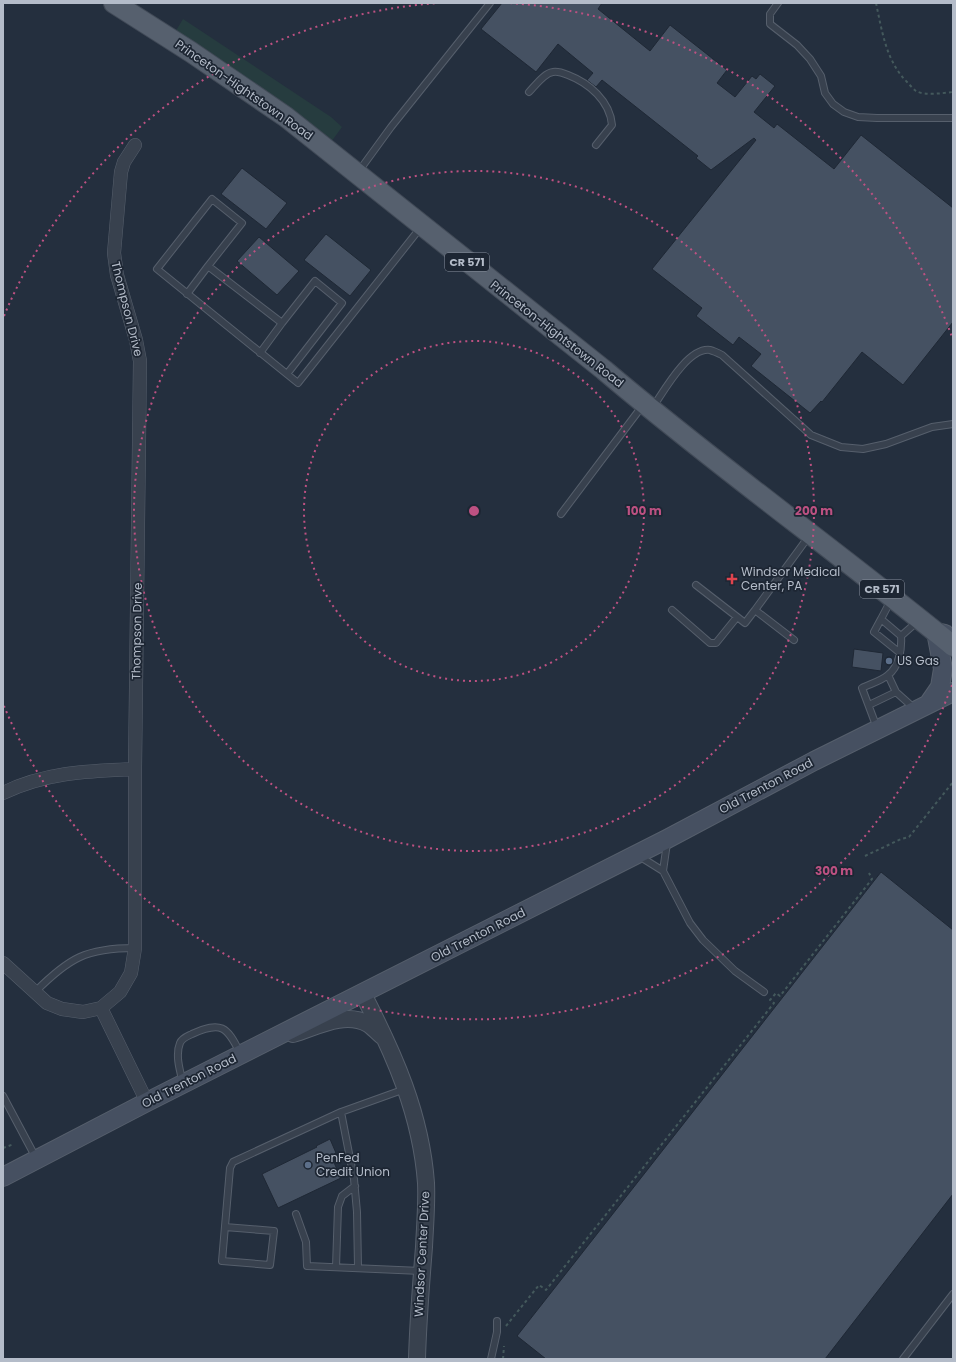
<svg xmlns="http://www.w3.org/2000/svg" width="956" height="1362" viewBox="0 0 956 1362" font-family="Poppins,sans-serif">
	<rect width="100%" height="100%" fill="#242f3e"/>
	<!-- green -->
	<path fill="#263c3f" d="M 183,19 L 331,117 L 342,127 L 326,149 L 171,39 Z"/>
	<!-- building -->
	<path fill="#455162" stroke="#1f2835" d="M 502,3 L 602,3 L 598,9 L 650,51 L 670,25 L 727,70 L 717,83 L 735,97 L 752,76 L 756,79 L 760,74 L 775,86 L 754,112 L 774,128 L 777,124 L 834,169 L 861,135 L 953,208 L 953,322 L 903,385 L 862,352 L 822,402 L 821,401 L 810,413 L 751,366 L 761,354 L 739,337 L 733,345 L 696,316 L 702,308 L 652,269 L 756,140 L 754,138 L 711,170 L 696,158 L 698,156 L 602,80 L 596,87 L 587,80 L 593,73 L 558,44 L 536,72 L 481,29 Z
		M 242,168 L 287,203 L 266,229 L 221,194 Z
		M 326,234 L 371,270 L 350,296 L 304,260 Z
		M 259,237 L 299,271 L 277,295 L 237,261 Z
		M 854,649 L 883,653 L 881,671 L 852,667 Z
		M 881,872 L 953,930 L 953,1194 L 825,1359 L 546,1359 L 517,1336 Z
		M 330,1139 L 336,1153 L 331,1156 L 341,1178 L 278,1208 L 262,1174 L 317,1147 L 316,1146 Z"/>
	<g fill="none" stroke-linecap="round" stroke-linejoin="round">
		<defs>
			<path id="service" d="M 778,3 L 770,14 L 770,24 L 797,45 L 810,59 L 821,76 L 825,93 L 833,104 L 844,112 L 858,117 L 877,118 L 953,118
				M 529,92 C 535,86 544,73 553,72 C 558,71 563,73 568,75 C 589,83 610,101 612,125 L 596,145
				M 359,171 L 391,127 L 490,3
				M 187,294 L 208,266
				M 260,353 L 282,323
				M 287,374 L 342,303 L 315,281 L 282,323 L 208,266 L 242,223 L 212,199 L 157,269 C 204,307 251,345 298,383 L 421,227
				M 653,407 C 664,391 688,347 710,350 C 714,351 718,353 722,355 L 811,435 L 841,447 L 863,449 L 886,444 L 932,427 L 953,424
				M 561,514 L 643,405
				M 696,585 L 745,623 L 755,610
				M 672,610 L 710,643 L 716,643 L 737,617
				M 881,619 L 874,632 L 900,653
				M 901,636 L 918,621
				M 794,640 L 755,610 L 809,536
				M 888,675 L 896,692
				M 869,705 L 896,692 L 915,709
				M 877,728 L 862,688 C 870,684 881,681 888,675 C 899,667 902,649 901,636 L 881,619 L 891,600
				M 639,856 L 663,871 L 690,923 L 703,940 L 735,971 L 764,992
				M 663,871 L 667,843
				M 35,992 C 69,958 86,948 135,948
				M 183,1083 C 180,1071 175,1055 180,1043 C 182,1038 188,1036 192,1034 C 221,1021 227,1026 240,1053
				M 3,1096 L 36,1158
				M 341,1112 L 354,1179 L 357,1212 L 358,1267
				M 296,1214 L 306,1242 L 307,1266 L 421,1271
				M 225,1227 L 274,1231 L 270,1265 L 222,1261 L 230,1168 L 233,1162 L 341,1112 L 405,1089
				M 336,1267 L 338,1207 L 342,1196 L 355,1186
				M 491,1359 L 497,1332 L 497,1321
				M 903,1359 L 953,1294"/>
			<path id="minor" d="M 135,145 L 124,162 L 121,172 L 114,253 L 117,275 L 136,340 L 140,361 L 135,769 L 135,948 L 131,973 L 120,992 L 101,1008 L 147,1102
				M 3,793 C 46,772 89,771 135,769
				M 3,963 L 47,1003 L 62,1009 L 83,1012 L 101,1008"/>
			<path id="tertiary" d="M 363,994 C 394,1054 421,1114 426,1183 C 427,1204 425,1225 424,1247 C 421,1284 418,1322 417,1359
				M 293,1034 C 316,1027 345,1011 368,1024 C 373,1027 378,1033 382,1036"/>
			<path id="secondary" d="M 929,703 L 940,687 L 943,669 L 936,632 L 945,634
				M 3,1177 L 147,1102 L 667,839 L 814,761 L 953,692"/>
			<path id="primary" d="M 114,3 L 191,52 L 286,117 L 604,370 C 717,466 838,552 953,646"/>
		</defs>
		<!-- service casing -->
		<use href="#service" stroke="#565f6c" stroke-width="8"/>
		<!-- minor casing -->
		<use href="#minor" stroke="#565f6c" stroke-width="14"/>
		<!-- tertiary casing -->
		<use href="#tertiary" stroke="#565f6c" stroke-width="18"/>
		<!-- secondary casing -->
		<use href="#secondary" stroke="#565f6c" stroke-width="20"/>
		<!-- primary casing -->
		<use href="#primary" stroke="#414a57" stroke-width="22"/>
		<!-- path -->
		<path stroke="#44595c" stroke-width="2" stroke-dasharray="3 3" stroke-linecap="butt" d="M 876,3 C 882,31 886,61 907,82 C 910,85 913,89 916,91 C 925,96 943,93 953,92
			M 865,856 L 901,839 L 909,837 L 953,782
			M 3,1148 L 14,1144
			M 506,1326 L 539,1285 L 546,1290 L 774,1003 L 770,1000 L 776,993 L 780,996 L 872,879 L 869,873
			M 503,1359 L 504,1346"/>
		<!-- service -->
		<use href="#service" stroke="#38414e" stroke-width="6"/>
		<!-- minor -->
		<use href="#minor" stroke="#38414e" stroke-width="13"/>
		<!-- tertiary -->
		<use href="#tertiary" stroke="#38414e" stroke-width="16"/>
		<!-- secondary -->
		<use href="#secondary" stroke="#465061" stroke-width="18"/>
		<!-- primary -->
		<use href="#primary" stroke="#56606e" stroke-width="20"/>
	</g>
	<!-- distance rings -->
	<g fill="none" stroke="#bd5182" stroke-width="2" stroke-dasharray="2 4">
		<circle cx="474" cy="511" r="170"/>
		<circle cx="474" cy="511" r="340"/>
		<path d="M952 685A509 509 0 0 1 4 706M4 316A509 509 0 0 1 438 3M510 3A509 509 0 0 1 952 337"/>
	</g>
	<!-- markers -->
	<path fill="#e0444e" stroke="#1d2633" stroke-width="1.5" d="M730 573h4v4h4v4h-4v4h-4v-4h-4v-4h4z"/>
	<g fill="#5c6f8a" stroke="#1d2633" stroke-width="1.5">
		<circle cx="889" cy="661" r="4"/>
		<circle cx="308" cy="1165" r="4"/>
	</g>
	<g text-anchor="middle" stroke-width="3.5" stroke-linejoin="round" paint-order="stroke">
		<!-- shield labels -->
		<g fill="#1d2633" stroke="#878f9c" stroke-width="1">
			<rect x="445" y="253" width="44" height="18" rx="3"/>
			<rect x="860" y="580" width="44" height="18" rx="3"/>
		</g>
		<g font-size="11" font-weight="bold" fill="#b4bcc9">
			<text x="467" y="266">CR 571</text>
			<text x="882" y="593">CR 571</text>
		</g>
		<!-- street labels -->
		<g font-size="12" fill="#b4bcc9" stroke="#1d2633">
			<text transform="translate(244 90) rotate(35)" y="4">Princeton-Hightstown Road</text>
			<text transform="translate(127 309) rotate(76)" y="4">Thompson Drive</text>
			<text transform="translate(557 334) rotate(38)" y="4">Princeton-Hightstown Road</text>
			<text transform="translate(137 631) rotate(-89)" y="4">Thompson Drive</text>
			<text transform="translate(766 786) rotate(-28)" y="4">Old Trenton Road</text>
			<text transform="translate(478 935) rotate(-27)" y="4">Old Trenton Road</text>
			<text transform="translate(189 1081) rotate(-27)" y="4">Old Trenton Road</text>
			<text transform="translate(422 1254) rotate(-87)" y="4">Windsor Center Drive</text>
		</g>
		<!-- poi labels -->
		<g font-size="12" fill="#b4bcc9" stroke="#1d2633" text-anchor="start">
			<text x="741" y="576">Windsor Medical<tspan x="741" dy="14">Center, PA</tspan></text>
			<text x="897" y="665">US Gas</text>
			<text x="316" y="1162">PenFed<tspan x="316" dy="14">Credit Union</tspan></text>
		</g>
	</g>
	<circle cx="474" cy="511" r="6" fill="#bd5182" stroke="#1d2633" stroke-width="2"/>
	<g font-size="12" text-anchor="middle" font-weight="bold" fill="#bd5182" stroke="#1d2633" stroke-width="3.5" stroke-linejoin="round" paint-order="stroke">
		<text x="644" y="515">100 m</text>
		<text x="814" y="515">200 m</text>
		<text x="834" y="875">300 m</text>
	</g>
	<!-- border -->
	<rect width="956" height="1362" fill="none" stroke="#b4bcc9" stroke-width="8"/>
</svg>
